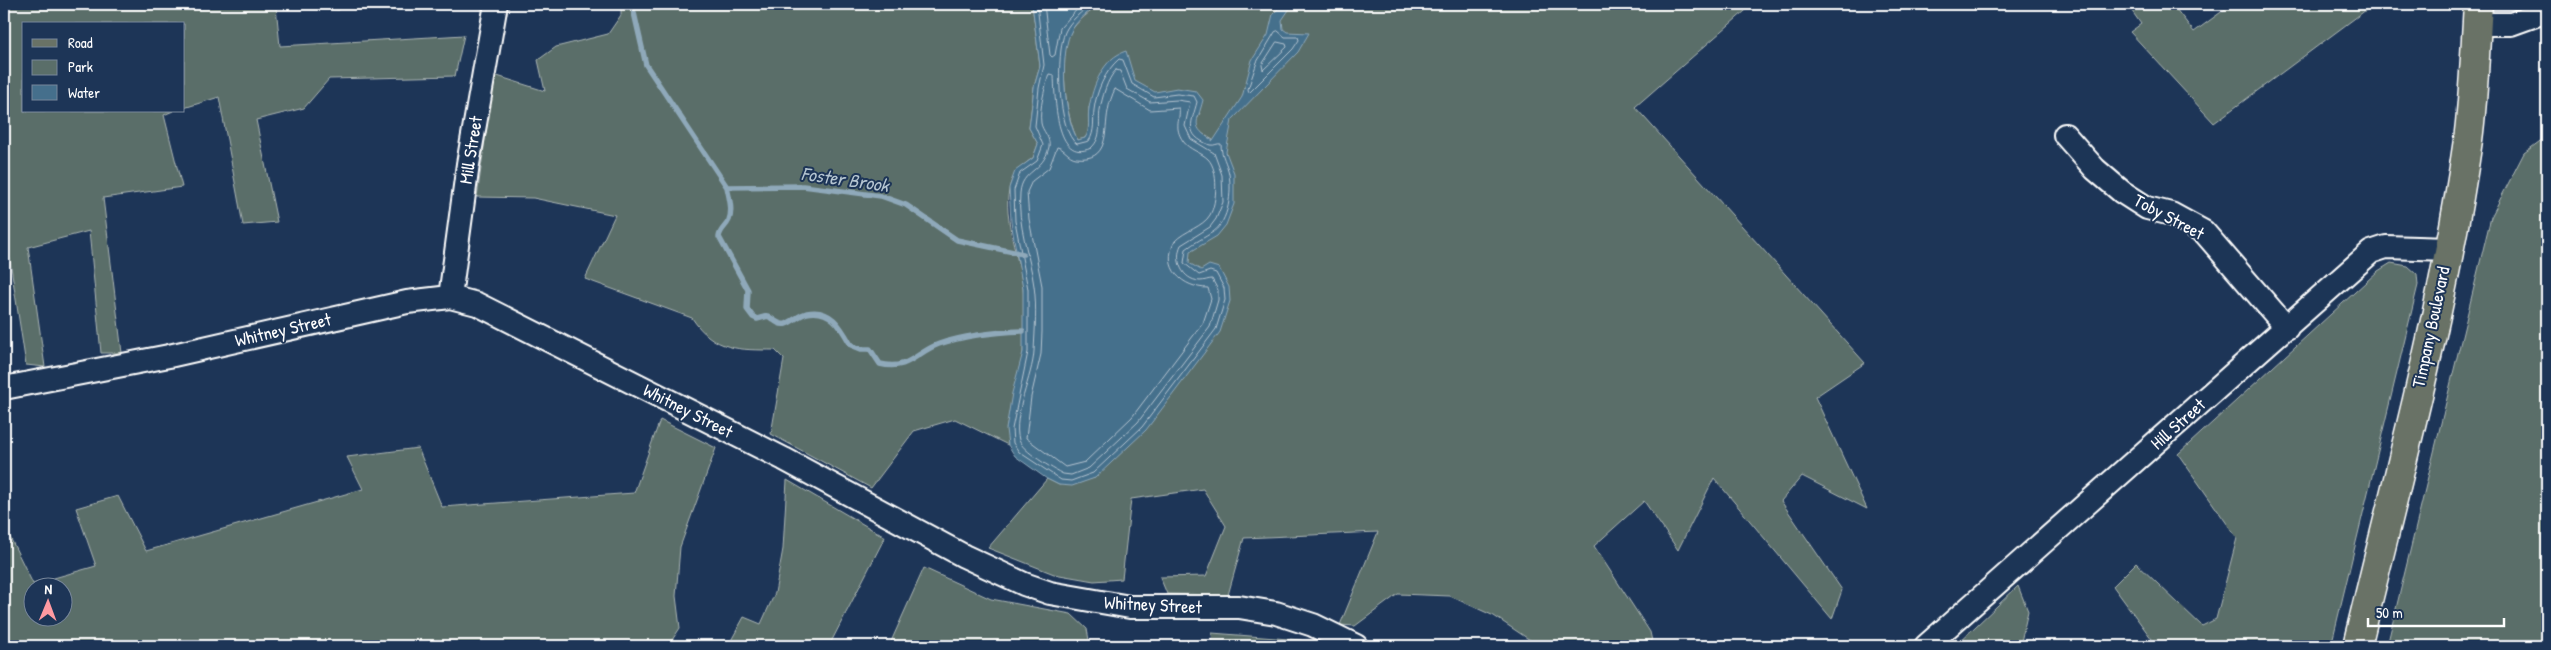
<svg xmlns="http://www.w3.org/2000/svg" width="2551" height="650" viewBox="0 0 2551 650" font-family="'Patrick Hand',sans-serif">
	<rect width="100%" height="100%" fill="#1d3557"/>
	<filter id="ink" filterUnits="userSpaceOnUse"><feTurbulence type="fractalNoise" baseFrequency=".02" numOctaves="2"/><feDisplacementMap in="SourceGraphic" scale="10" xChannelSelector="R" yChannelSelector="G"/><feConvolveMatrix kernelMatrix="1 2 1 2 8 2 1 2 1" color-interpolation-filters="sRGB"/></filter>
	<g filter="url(#ink)">
		<!-- green -->
		<path fill="#5a6e69" stroke="#acb6b4" fill-rule="evenodd" d="M 4,4 L 340,4 L 339,10 L 276,7 L 280,46 L 464,35 L 455,76 L 329,79 L 304,108 L 256,120 L 277,222 L 243,225 L 219,97 L 184,108 L 184,24 L 24,24 L 24,111 L 173,111 L 164,115 L 182,187 L 103,198 L 122,353 L 101,353 L 89,231 L 28,247 L 45,367 L 26,365 L 4,221 Z
			M 621,4 L 1032,4 L 1040,66 L 1034,87 L 1029,128 L 1038,144 L 1033,158 C 1022,165 1011,175 1009,190 C 1003,218 1019,258 1023,287 C 1025,307 1025,332 1023,352 C 1019,384 1005,412 1008,445 L 955,419 L 914,431 L 871,488 L 771,434 L 784,359 L 775,350 C 739,350 714,351 692,318 L 585,279 L 615,215 L 533,198 L 477,197 L 494,75 L 545,91 L 538,60 L 556,47 L 608,34 L 621,15 Z
			M 1100,4 L 1753,4 L 1635,107 L 1865,363 L 1815,397 L 1867,509 L 1802,476 L 1781,501 L 1842,590 L 1832,619 L 1714,478 L 1678,550 L 1644,501 L 1594,546 L 1650,632 L 1653,646 L 1539,646 L 1494,616 L 1450,596 L 1398,594 L 1355,626 L 1340,625 L 1378,532 L 1244,538 L 1228,595 L 1167,594 L 1160,577 L 1206,576 L 1226,526 L 1203,489 L 1131,499 L 1122,579 L 1094,581 L 1054,574 L 988,548 L 1047,479 L 1059,485 L 1095,478 L 1197,362 L 1187,273 L 1166,239 L 1213,140 L 1198,131 L 1195,122 L 1200,113 L 1089,107 L 1089,132 L 1085,138 L 1078,140 C 1065,119 1059,55 1070,33 C 1077,20 1091,12 1100,4 Z
			M 2127,4 L 2172,4 L 2194,32 L 2232,4 L 2374,4 L 2214,123 L 2130,32 L 2141,24 Z
			M 2547,136 L 2547,646 L 2387,646 L 2491,217 L 2524,153 Z
			M 2391,263 L 2408,266 L 2417,274 L 2418,285 L 2331,646 L 2157,646 L 2113,586 L 2136,563 L 2202,626 L 2216,619 L 2237,538 L 2178,454 L 2378,271 Z
			M 660,420 L 716,448 L 680,547 L 676,596 L 680,628 L 668,646 L 4,646 L 4,525 L 33,584 L 96,566 L 76,508 L 118,496 L 146,551 L 363,489 L 347,457 L 418,448 L 442,507 L 634,493 ZM 32,588 L 62,588 L 62,618 L 32,618 Z
			M 787,480 L 885,537 L 829,646 L 728,646 L 744,617 L 761,624 L 775,593 L 783,549 Z
			M 924,568 L 991,599 L 1071,614 L 1087,629 L 1090,646 L 889,646 Z
			M 2018,586 L 2028,611 L 2020,646 L 1955,646 Z
			M 1212,633 L 1301,640 L 1318,646 L 1213,646 Z"/>
		<!-- water -->
		<path fill="#456f8c" stroke="#8fa9ba" d="M 1032,4 L 1104,4 C 1091,8 1075,21 1070,34 C 1060,58 1064,118 1078,140 L 1085,138 C 1091,129 1087,119 1089,108 C 1093,85 1103,58 1126,51 L 1135,81 L 1155,92 L 1177,88 L 1196,91 L 1203,100 C 1197,124 1190,126 1213,141 L 1242,97 L 1252,60 L 1268,35 L 1273,14 L 1283,4 L 1293,4 L 1282,20 L 1283,29 L 1287,32 L 1309,33 L 1298,52 L 1232,120 L 1226,152 L 1234,173 L 1234,204 L 1226,225 L 1217,236 L 1190,252 L 1189,263 L 1201,270 L 1209,265 L 1219,268 L 1229,287 L 1230,301 L 1220,332 L 1146,430 L 1095,478 L 1072,486 L 1059,485 L 1047,479 L 1015,456 L 1008,445 L 1006,429 L 1012,393 L 1023,352 L 1023,289 L 1011,222 L 1009,188 L 1015,171 L 1033,158 L 1038,144 L 1029,128 L 1034,87 L 1040,66 Z"/>
		<g fill="none" stroke-linecap="round" stroke-linejoin="round">
			<!-- shore -->
			<path stroke="#b5c5d1" stroke-width="1" d="M 1037,4 L 1044,65 L 1039,88 L 1035,126 L 1043,145 L 1037,161 L 1020,173 L 1014,190 L 1015,221 L 1028,289 L 1028,352 L 1012,429 L 1013,443 L 1019,452 L 1061,480 L 1071,481 L 1093,473 L 1142,427 L 1216,329 L 1225,300 L 1224,288 L 1216,273 L 1210,271 L 1199,275 L 1184,263 L 1186,249 C 1195,242 1204,238 1213,232 C 1229,221 1232,192 1229,174 C 1227,163 1221,156 1221,144 C 1217,143 1215,146 1210,145 C 1183,135 1192,122 1197,102 L 1194,96 L 1177,94 L 1154,97 L 1132,84 L 1123,60 L 1119,59 C 1105,71 1096,92 1094,110 C 1093,121 1095,131 1089,141 L 1077,144 C 1057,131 1056,53 1065,32 C 1070,21 1082,11 1092,4
				M 1044,4 L 1050,55 L 1052,57 L 1055,55 L 1060,28 L 1082,4
				M 1278,31 L 1285,37 L 1298,37 L 1299,40 L 1293,49 L 1249,93 L 1248,89 L 1257,62 L 1275,32 Z
				M 1277,42 L 1286,44 L 1287,47 L 1263,70 L 1262,65 Z
				M 1116,70 L 1120,71 L 1127,89 L 1150,102 L 1177,100 L 1190,102 L 1185,126 L 1191,139 L 1214,153 L 1222,175 L 1223,202 L 1216,219 L 1210,227 L 1181,245 C 1174,260 1182,280 1200,281 C 1205,281 1208,279 1212,279 L 1218,290 L 1218,300 L 1210,327 L 1138,422 L 1089,468 L 1071,475 L 1063,474 C 1053,469 1022,451 1019,440 C 1012,415 1033,376 1034,351 C 1035,330 1037,307 1034,286 C 1030,256 1017,224 1020,193 C 1022,169 1043,173 1049,147 C 1051,137 1042,131 1041,123 C 1039,108 1045,88 1049,74 L 1054,75 C 1055,96 1055,165 1091,148 C 1103,137 1098,124 1100,110 C 1102,98 1107,79 1116,70 Z
				M 1115,89 L 1150,110 L 1179,108 C 1181,120 1173,126 1183,141 C 1189,150 1201,152 1208,159 C 1219,170 1217,203 1210,215 C 1203,227 1184,231 1175,241 C 1160,268 1183,288 1208,288 L 1211,299 L 1203,323 L 1132,417 L 1085,462 L 1065,467 L 1026,438 L 1031,397 L 1041,354 L 1042,332 L 1042,286 L 1029,219 L 1027,192 L 1032,181 L 1049,168 L 1057,147 C 1064,148 1068,157 1076,158 C 1110,162 1104,131 1108,111 C 1109,104 1112,95 1115,89 Z"/>
			<!-- stream -->
			<path stroke="#8fa9ba" stroke-width="5.5" d="M 632,4 L 646,65 L 727,187 L 803,186 L 881,196 L 906,205 L 957,240 L 1023,254
				M 727,187 C 729,197 733,210 729,220 C 726,227 720,229 719,237 L 748,290 L 747,309 L 753,317 L 757,319 L 768,316 C 773,319 779,326 786,324 C 792,322 799,315 807,313 C 831,308 841,327 851,345 L 861,349 L 870,349 L 880,364 C 909,371 916,352 939,344 C 966,335 995,332 1023,331"/>
			<defs>
				<path id="minor" d="M 2477,24 L 2511,24 L 2547,11
					M 2065,135 L 2095,169 L 2122,192 L 2147,208 L 2171,214 L 2204,232 L 2287,328
					M 450,297 L 468,164 L 496,4
					M 4,388 L 169,356 L 407,302 L 450,297 L 477,304 L 784,459 L 964,556 L 1024,584 L 1050,593 L 1130,607 L 1239,607 L 1276,613 L 1313,625 L 1356,646
					M 1926,646 L 2371,252 L 2386,247 L 2448,249"/>
				<path id="major" d="M 2357,646 C 2397,479 2444,309 2468,140 C 2474,95 2475,49 2478,4"/>
			</defs>
			<!-- minor casing -->
			<use href="#minor" stroke="#fff" stroke-width="26"/>
			<!-- major casing -->
			<use href="#major" stroke="#fff" stroke-width="31"/>
			<!-- minor -->
			<use href="#minor" stroke="#1d3557" stroke-width="22"/>
			<!-- major -->
			<use href="#major" stroke="#697266" stroke-width="28"/>
		</g>
	</g>
	<g text-anchor="middle" stroke-width="4" stroke-linejoin="round" paint-order="stroke">
		<!-- street labels -->
		<g font-size="18" fill="#fff" stroke="#1d3557">
			<text transform="translate(471 150) rotate(-81)" y="6">Mill Street</text>
			<text transform="translate(2169 217) rotate(28)" y="6">Toby Street</text>
			<text transform="translate(2431 327) rotate(-78)" y="6">Timpany Boulevard</text>
			<text transform="translate(283 330) rotate(-13)" y="6">Whitney Street</text>
			<text transform="translate(688 411) rotate(27)" y="6">Whitney Street</text>
			<text transform="translate(2178 424) rotate(-42)" y="6">Hill Street</text>
			<text transform="translate(1153 605) rotate(3)" y="6">Whitney Street</text>
		</g>
		<!-- water labels -->
		<g font-size="19" font-style="italic" fill="#b5c5d1" stroke="#1d3557">
			<text transform="translate(845 179) rotate(8)" y="7">Foster Brook</text>
		</g>
	</g>
	<!-- margin -->
	<rect width="2551" height="650" fill="none" stroke="#1d3557" stroke-width="20"/>
	<rect x="10" y="10" width="2531" height="630" fill="none" stroke="#fff" stroke-width="2" filter="url(#ink)"/>
	<!-- legend -->
	<rect x="22" y="22" width="162" height="90" fill="#1d3557" stroke="#77869a"/>
	<rect x="32" y="39" width="25" height="8" fill="#697266" stroke="#77869a"/>
	<text x="68" y="48" font-size="15" fill="#ffffff">Road</text>
	<rect x="32" y="60" width="25" height="15" fill="#5a6e69" stroke="#77869a"/>
	<text x="68" y="72" font-size="15" fill="#ffffff">Park</text>
	<rect x="32" y="85" width="25" height="15" fill="#456f8c" stroke="#77869a"/>
	<text x="68" y="98" font-size="15" fill="#ffffff">Water</text>
	<!-- north arrow -->
	<g transform="translate(48 602) rotate(1)"><circle r="24" fill="#1d3557" stroke="#77869a"/>
	<path d="M0-4L9 19L0 12L-9 19Z" fill="#ff9aa2"/>
	<text y="-8" font-size="14" font-weight="bold" text-anchor="middle" fill="#ffffff">N</text>
	</g>
	<!-- scale -->
	<path d="M2368 618v8h136v-8" fill="none" stroke="#ffffff" stroke-width="2.5"/>
	<text x="2376" y="618" font-size="15" fill="#ffffff" stroke="#1d3557" stroke-width="4" paint-order="stroke">50 m</text>
</svg>
